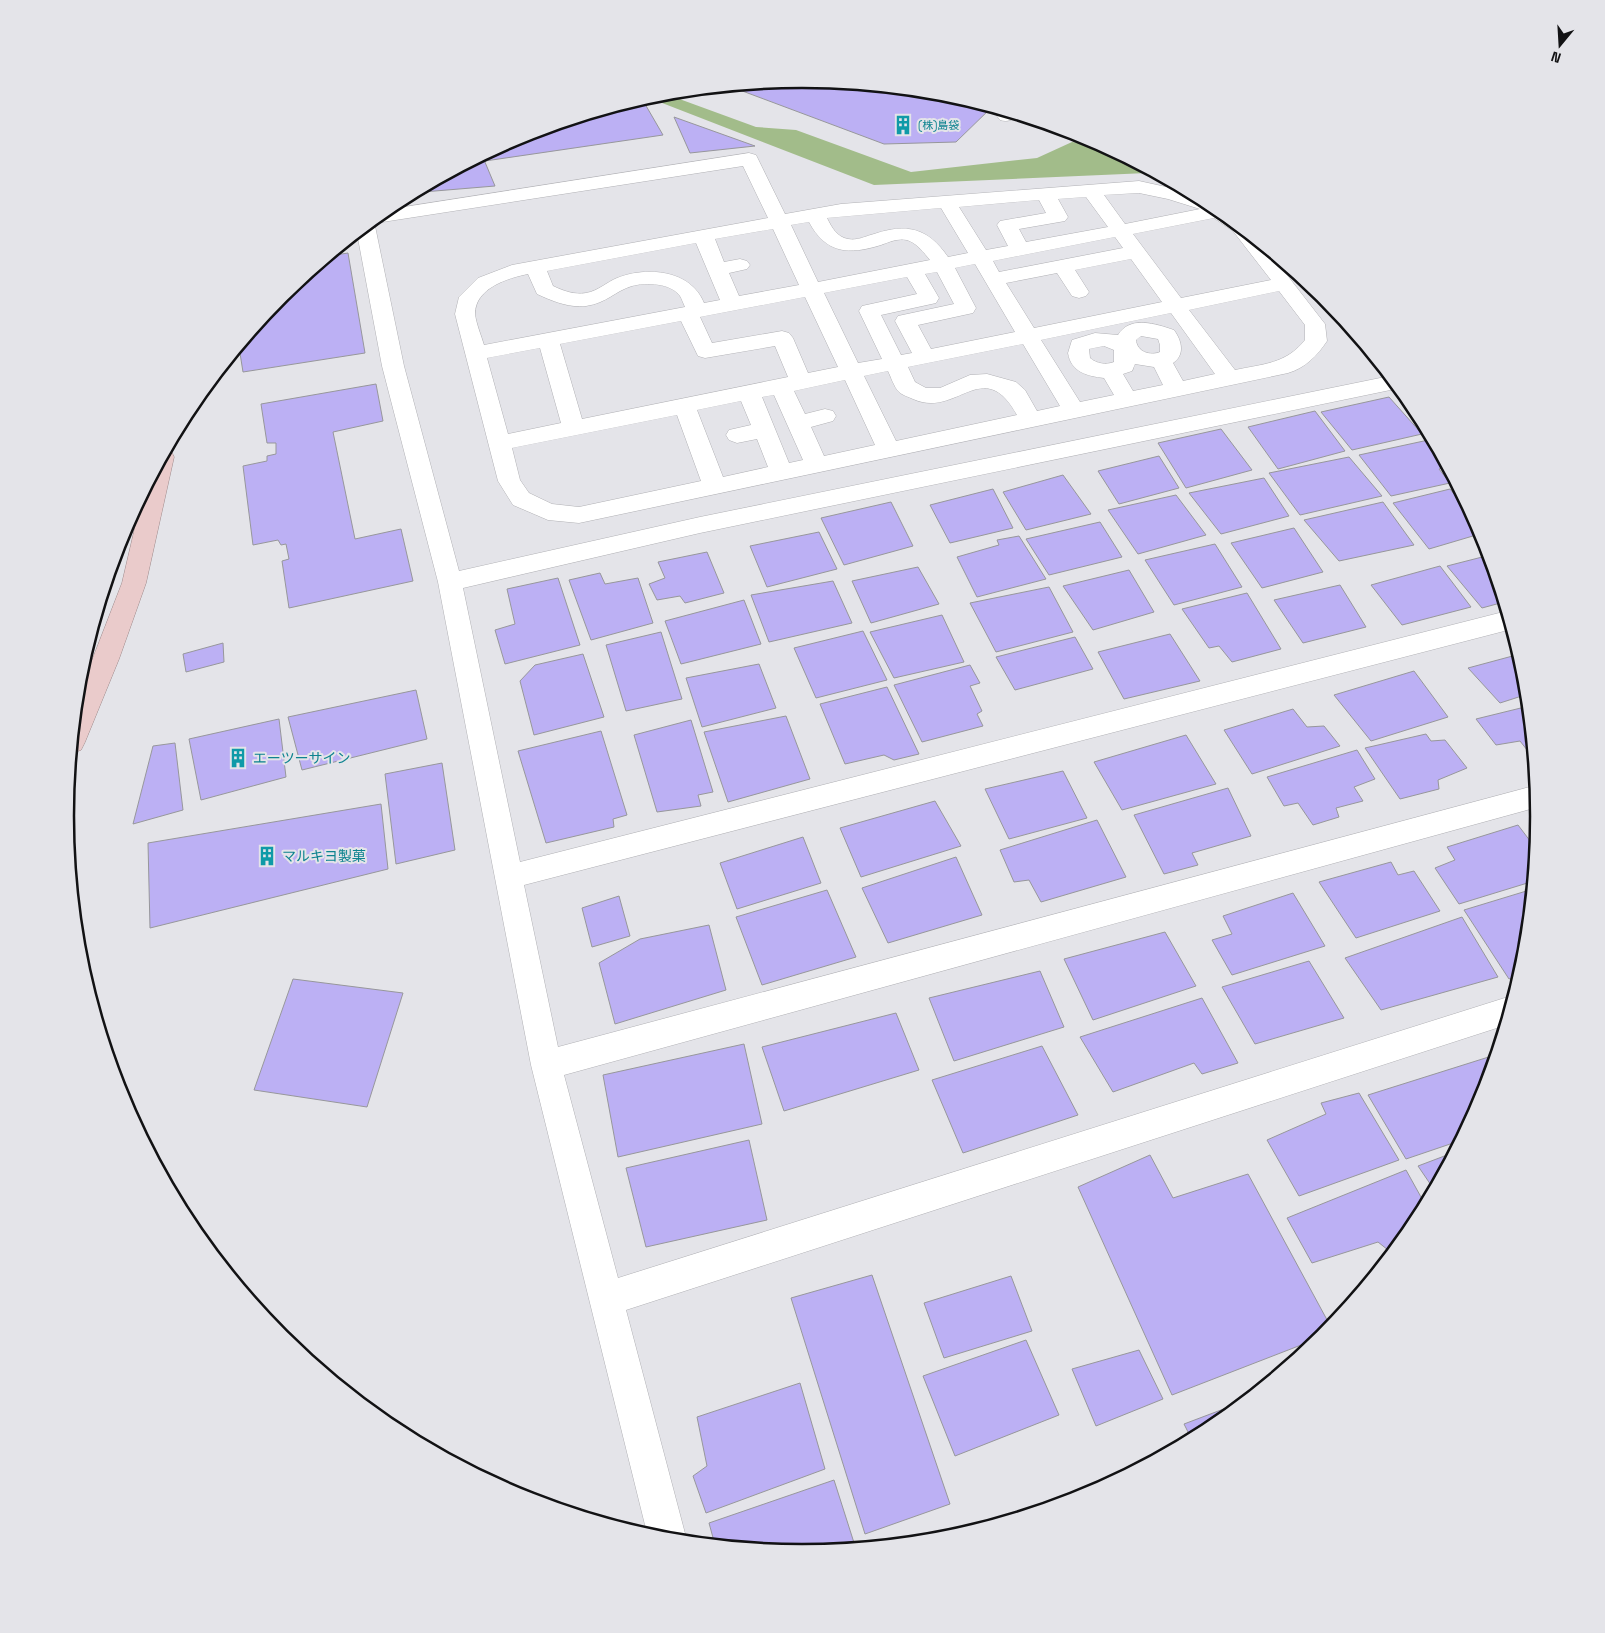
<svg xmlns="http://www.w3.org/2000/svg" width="1605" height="1633" viewBox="0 0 1605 1633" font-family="'Space Grotesk','Noto Sans JP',sans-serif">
	<rect width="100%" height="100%" fill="#e4e4e9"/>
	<!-- green -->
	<path fill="#a2bc8a" d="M 663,93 L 756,127 L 796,130 L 911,172 L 1037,158 L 1072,142 L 1105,146 L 1165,178 L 1147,173 L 874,185 L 657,101 L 636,100 Z"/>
	<!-- building -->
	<path fill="#bcb0f4" stroke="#97979b" d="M 803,79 L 947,93 L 992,107 L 956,142 L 884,144 L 729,86 Z
		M 645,104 L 663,135 L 485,161 L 482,155 L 521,135 L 605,109 Z
		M 674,117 L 755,146 L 690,153 Z
		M 482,155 L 495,186 L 411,193 Z
		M 348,253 L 365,353 L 243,372 L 239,347 L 281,295 L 329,256 Z
		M 376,384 L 383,421 L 333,432 L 355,539 L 401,529 L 413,581 L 289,608 L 282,561 L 289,559 L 286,544 L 281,545 L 278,540 L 253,545 L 243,466 L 267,461 L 267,456 L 276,454 L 276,443 L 267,443 L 261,404 Z
		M 1389,397 L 1422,434 L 1352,450 L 1321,412 Z
		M 1315,411 L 1345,451 L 1278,469 L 1248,427 Z
		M 1221,429 L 1252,470 L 1186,488 L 1158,443 Z
		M 1433,439 L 1448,466 L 1439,469 L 1450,483 L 1391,496 L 1359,455 Z
		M 1159,456 L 1179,488 L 1119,504 L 1098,471 Z
		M 1349,457 L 1382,496 L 1300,515 L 1269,473 Z
		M 1063,475 L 1091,514 L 1026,530 L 1003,492 Z
		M 1264,478 L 1289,516 L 1221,534 L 1189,493 Z
		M 993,489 L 1013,528 L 950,543 L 930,505 Z
		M 1450,489 L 1477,522 L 1483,533 L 1429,549 L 1393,503 Z
		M 1176,495 L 1206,535 L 1138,554 L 1108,510 Z
		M 891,502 L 913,546 L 844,565 L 821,518 Z
		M 1383,502 L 1414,545 L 1339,561 L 1304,520 Z
		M 1100,522 L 1122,557 L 1049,575 L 1026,539 Z
		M 1294,528 L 1323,572 L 1262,588 L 1231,543 Z
		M 819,532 L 837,569 L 767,587 L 750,546 Z
		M 1019,536 L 1046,579 L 977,597 L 957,557 L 999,545 L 997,540 Z
		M 1215,544 L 1242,587 L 1174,605 L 1145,560 Z
		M 707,552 L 724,593 L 685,603 L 680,596 L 657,600 L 649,584 L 665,578 L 658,562 Z
		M 1490,555 L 1504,602 L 1482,608 L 1447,566 Z
		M 1440,566 L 1471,607 L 1402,625 L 1371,585 Z
		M 918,567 L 939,604 L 871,623 L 852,581 Z
		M 1129,570 L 1154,612 L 1093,630 L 1063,586 Z
		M 600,573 L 605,584 L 638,578 L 653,623 L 591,640 L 569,580 Z
		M 558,578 L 580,645 L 505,664 L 495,630 L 515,624 L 507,589 Z
		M 833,581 L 852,623 L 769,642 L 751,595 Z
		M 1340,585 L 1366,627 L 1303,643 L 1274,600 Z
		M 1049,587 L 1073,632 L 996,652 L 970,603 Z
		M 1247,593 L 1281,649 L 1232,662 L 1219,646 L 1209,648 L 1182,609 Z
		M 744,600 L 761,644 L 681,664 L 665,621 Z
		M 942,615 L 964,662 L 894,678 L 870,632 Z
		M 863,631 L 887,680 L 816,698 L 794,648 Z
		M 661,632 L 682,699 L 626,711 L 606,645 Z
		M 1170,634 L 1200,681 L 1124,699 L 1098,652 Z
		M 1075,637 L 1093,669 L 1015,690 L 996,657 Z
		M 223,643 L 224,662 L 186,672 L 183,654 Z
		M 583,654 L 604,717 L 534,735 L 520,681 L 535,665 Z
		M 1520,654 L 1526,673 L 1528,694 L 1500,703 L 1468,668 Z
		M 759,664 L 776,708 L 702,727 L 686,678 Z
		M 970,665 L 980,683 L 970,686 L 982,711 L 977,714 L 983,726 L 922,742 L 894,685 Z
		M 1414,671 L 1448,717 L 1371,741 L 1334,695 Z
		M 887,687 L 919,754 L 894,760 L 884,755 L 845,764 L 820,704 Z
		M 416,690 L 427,739 L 302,770 L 288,717 Z
		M 1529,706 L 1534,754 L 1531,755 L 1520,741 L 1496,745 L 1476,719 Z
		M 1293,709 L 1307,727 L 1324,726 L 1340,746 L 1252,774 L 1224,730 Z
		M 786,716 L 810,779 L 728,802 L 704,732 Z
		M 279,719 L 286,777 L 201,800 L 189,739 Z
		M 691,720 L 713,792 L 698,795 L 701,806 L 657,812 L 634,735 Z
		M 601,731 L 627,815 L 613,819 L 614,827 L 546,843 L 518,751 Z
		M 1426,734 L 1431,741 L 1445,740 L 1467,768 L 1438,780 L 1439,789 L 1400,799 L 1365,748 Z
		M 1186,735 L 1216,784 L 1122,810 L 1094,762 Z
		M 175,743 L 183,810 L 133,824 L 153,746 Z
		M 1357,750 L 1375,779 L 1354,787 L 1363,801 L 1336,808 L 1339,817 L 1313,825 L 1298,803 L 1284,806 L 1267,777 Z
		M 442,763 L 455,850 L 396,864 L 385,774 Z
		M 1063,771 L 1087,818 L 1009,839 L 985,789 Z
		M 1228,788 L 1251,836 L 1192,853 L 1198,865 L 1164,874 L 1134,815 Z
		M 935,801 L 961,846 L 861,877 L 840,828 Z
		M 381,804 L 388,869 L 150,928 L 148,843 Z
		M 1097,820 L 1126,877 L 1041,902 L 1029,880 L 1014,882 L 1000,850 Z
		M 1518,825 L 1537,850 L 1534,881 L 1459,904 L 1435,868 L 1455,860 L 1447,847 Z
		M 803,837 L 821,883 L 737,909 L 720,863 Z
		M 956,857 L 982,915 L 888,943 L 862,888 Z
		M 1391,862 L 1398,875 L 1414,871 L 1440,911 L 1356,938 L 1319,882 Z
		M 1533,889 L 1526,961 L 1522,974 L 1509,979 L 1464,910 Z
		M 827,890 L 856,957 L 762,985 L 736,917 Z
		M 1293,893 L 1325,946 L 1232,975 L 1212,940 L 1232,934 L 1223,916 Z
		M 619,896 L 630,936 L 592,947 L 582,908 Z
		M 1462,917 L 1498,977 L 1381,1010 L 1345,958 Z
		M 709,925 L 726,990 L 615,1024 L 599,963 L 640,939 Z
		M 1165,932 L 1196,986 L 1093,1020 L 1064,959 Z
		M 1309,961 L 1344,1018 L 1255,1044 L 1222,987 Z
		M 1040,971 L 1064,1027 L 954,1061 L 929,998 Z
		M 293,979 L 403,993 L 367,1107 L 254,1090 Z
		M 1202,998 L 1238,1063 L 1202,1074 L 1194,1063 L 1113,1092 L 1080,1037 Z
		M 896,1013 L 919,1070 L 784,1111 L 762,1047 Z
		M 744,1044 L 762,1124 L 618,1157 L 603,1075 Z
		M 1042,1046 L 1078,1115 L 963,1153 L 932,1080 Z
		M 1495,1055 L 1496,1058 L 1484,1099 L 1462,1140 L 1406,1159 L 1368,1095 Z
		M 1359,1093 L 1399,1160 L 1299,1196 L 1267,1140 L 1326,1114 L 1321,1103 Z
		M 749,1140 L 767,1220 L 646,1247 L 626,1168 Z
		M 1455,1152 L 1435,1191 L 1418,1166 Z
		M 1150,1155 L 1173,1198 L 1248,1174 L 1332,1329 L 1327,1335 L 1172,1395 L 1078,1187 Z
		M 1406,1170 L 1426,1206 L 1416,1226 L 1393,1254 L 1378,1242 L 1312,1263 L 1287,1218 Z
		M 872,1275 L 950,1504 L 865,1534 L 791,1298 Z
		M 1011,1276 L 1032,1331 L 944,1358 L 924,1303 Z
		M 1026,1340 L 1059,1415 L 955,1456 L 923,1376 Z
		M 1139,1350 L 1163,1399 L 1096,1426 L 1072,1369 Z
		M 800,1383 L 825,1469 L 706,1513 L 693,1476 L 707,1466 L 697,1417 Z
		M 1250,1399 L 1212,1430 L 1192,1440 L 1184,1424 Z
		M 834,1480 L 856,1549 L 802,1554 L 715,1545 L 709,1523 Z"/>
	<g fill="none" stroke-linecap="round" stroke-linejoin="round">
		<defs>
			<path id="minor" d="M 1002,110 L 1017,115 C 1012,121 1007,122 1000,120 L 997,116 Z
				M 749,153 L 756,155 L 758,159 L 785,214 L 841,204 L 1139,181 L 1180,190 L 1199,197 L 1212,203 L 1266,248 L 1325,324 L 1327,341 C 1317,356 1305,368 1288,373 L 579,523 L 548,520 L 513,505 L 498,481 L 455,314 L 459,297 L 478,278 L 512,265 L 768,218 L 743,166 L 376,223 L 371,221 L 385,210 ZM 1139,193 L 1168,199 L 1200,209 L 1125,224 L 1104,195 ZM 1086,197 L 1108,227 L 1026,242 L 1019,229 L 1065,221 L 1068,217 L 1058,199 ZM 1039,200 L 1046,213 L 1000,221 L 997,225 L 1008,246 L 986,250 L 959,207 ZM 941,208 L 968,253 L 948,257 C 928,228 907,223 874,234 C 866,236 857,241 848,239 C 837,237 832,228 827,218 ZM 1214,218 L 1233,231 L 1271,280 L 1181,298 L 1133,234 ZM 809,222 C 826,254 849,255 881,245 C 889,242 898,238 907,240 C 917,243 924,253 930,260 L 818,282 L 791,225 ZM 773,229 L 799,285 L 739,296 L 729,273 L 747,269 L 750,265 L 747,261 L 740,259 L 724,262 L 715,239 ZM 1115,237 L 1123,248 L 999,272 L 993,261 ZM 696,243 L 720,300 L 704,303 C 691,270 647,266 617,278 C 607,282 598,291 586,293 C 574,295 564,291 553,286 L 547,271 ZM 1131,259 L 1162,302 L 1034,328 L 1006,283 L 1057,273 L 1072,296 L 1079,298 L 1086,296 L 1089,292 L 1075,270 ZM 975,264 L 1015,332 L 931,349 L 918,325 L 973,313 L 976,308 L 955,268 ZM 937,272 L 954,304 L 898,316 L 895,321 L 912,353 L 901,355 L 881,315 L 936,303 L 939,298 L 925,274 ZM 528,274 L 537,294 C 552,301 569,308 586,306 C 607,303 615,291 632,286 C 646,282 671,283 680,296 C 682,299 683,303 685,307 L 484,345 C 481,335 476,323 475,314 C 475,288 508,278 528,274 ZM 907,277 L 917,294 L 862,306 L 859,311 L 882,359 L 858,363 L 824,293 ZM 1279,291 L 1305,325 L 1305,340 C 1286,364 1263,364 1235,370 L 1189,310 ZM 805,297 L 838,367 L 808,373 L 793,338 L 789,333 L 782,331 L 712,343 L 700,317 ZM 1171,313 L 1215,374 L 1183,381 L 1173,363 C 1185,355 1182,341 1174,330 C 1156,324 1130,315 1118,335 L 1095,333 L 1072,340 L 1068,353 C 1071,372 1087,376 1104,378 L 1114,395 L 1080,402 L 1041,340 ZM 681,321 L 698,356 L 705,358 L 775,346 L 788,377 L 582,419 L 560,344 ZM 1141,336 L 1158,339 L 1160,345 L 1160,352 C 1150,356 1137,352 1136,340 ZM 1023,344 L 1060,406 L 1037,411 L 1025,390 L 1016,382 L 987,374 L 970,375 L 940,388 L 926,388 L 915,382 L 908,367 ZM 1104,346 L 1114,350 L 1114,362 C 1106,365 1097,364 1090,358 L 1089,349 ZM 540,348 L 561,423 L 508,434 L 487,358 ZM 1135,364 L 1154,367 L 1163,385 L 1133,391 L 1123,374 L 1132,371 ZM 888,371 C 891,377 894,387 899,392 C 902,395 909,397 913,399 C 957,419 983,354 1017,415 L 896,441 L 864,376 ZM 845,380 L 875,445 L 824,456 L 811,427 L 833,421 L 836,416 L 833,411 L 825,409 L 805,414 L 794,391 ZM 774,395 L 803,460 L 789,463 L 762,397 ZM 741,401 L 751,425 L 729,430 L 726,435 L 729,440 L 737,443 L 757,439 L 768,467 L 723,477 L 697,410 ZM 677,415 L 701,481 L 579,507 L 552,504 L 529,493 L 520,480 L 512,448 Z
				M 371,222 L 375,226 L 404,366 L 459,571 L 700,517 L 1390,376 L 1400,388 L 700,533 L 463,588 L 520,862 L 1507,611 L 1512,629 L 524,885 L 558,1047 L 1537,785 L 1538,807 L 564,1075 L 618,1278 L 1511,996 L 1515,998 L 1506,1025 L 626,1310 L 687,1541 L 686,1543 L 648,1537 L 531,1065 L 438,582 L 382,366 L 357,233 Z"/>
			<path id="highway" d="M 166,450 L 171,451 L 174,457 L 146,583 L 119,659 L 85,742 L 81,750 L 72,753 L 77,699 L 122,583 L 143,493 Z"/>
		</defs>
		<!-- minor casing -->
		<use href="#minor" stroke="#b1b1b5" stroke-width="1"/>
		<!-- highway casing -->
		<use href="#highway" stroke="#9e8a8b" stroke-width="1"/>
		<!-- minor -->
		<use href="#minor" fill="#fff" fill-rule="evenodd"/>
		<!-- highway -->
		<use href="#highway" fill="#eacbcb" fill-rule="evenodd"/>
	</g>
	<!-- icons -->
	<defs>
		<symbol id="building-bare" viewBox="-9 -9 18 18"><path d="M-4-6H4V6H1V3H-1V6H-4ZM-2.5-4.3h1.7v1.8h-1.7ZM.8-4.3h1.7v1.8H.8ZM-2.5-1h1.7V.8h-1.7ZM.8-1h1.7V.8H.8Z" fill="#0f9aa8" stroke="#e4e4e9" stroke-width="2.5" paint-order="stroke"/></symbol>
	</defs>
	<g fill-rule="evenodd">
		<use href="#building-bare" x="889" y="111" width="28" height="28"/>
		<use href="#building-bare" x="224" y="744" width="28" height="28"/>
		<use href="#building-bare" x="253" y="842" width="28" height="28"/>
	</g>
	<g text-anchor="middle" stroke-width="4" stroke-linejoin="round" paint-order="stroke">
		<!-- far-culture labels -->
		<g font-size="11" fill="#0d838f" stroke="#e4e4e9" text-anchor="start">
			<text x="918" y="129">(株)島袋</text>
		</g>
		<!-- culture labels -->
		<g font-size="14" fill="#0d838f" stroke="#e4e4e9" text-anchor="start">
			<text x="253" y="763">エーツーサイン</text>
			<text x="282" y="861">マルキヨ製菓</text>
		</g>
	</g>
	<!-- crop -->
	<path d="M0 0H1605V1633H0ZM74 816a728 728 0 1 1 1456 0a728 728 0 1 1-1456 0Z" fill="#e4e4e9" fill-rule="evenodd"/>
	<path fill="none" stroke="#121214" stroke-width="2.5" d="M74 816a728 728 0 1 1 1456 0a728 728 0 1 1-1456 0Z"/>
	<!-- north arrow -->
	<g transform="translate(1560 45) rotate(198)" stroke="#e4e4e9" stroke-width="4" paint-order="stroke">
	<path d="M0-4L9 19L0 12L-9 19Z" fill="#121214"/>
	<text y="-8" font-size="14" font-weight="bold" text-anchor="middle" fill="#121214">N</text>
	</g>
</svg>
